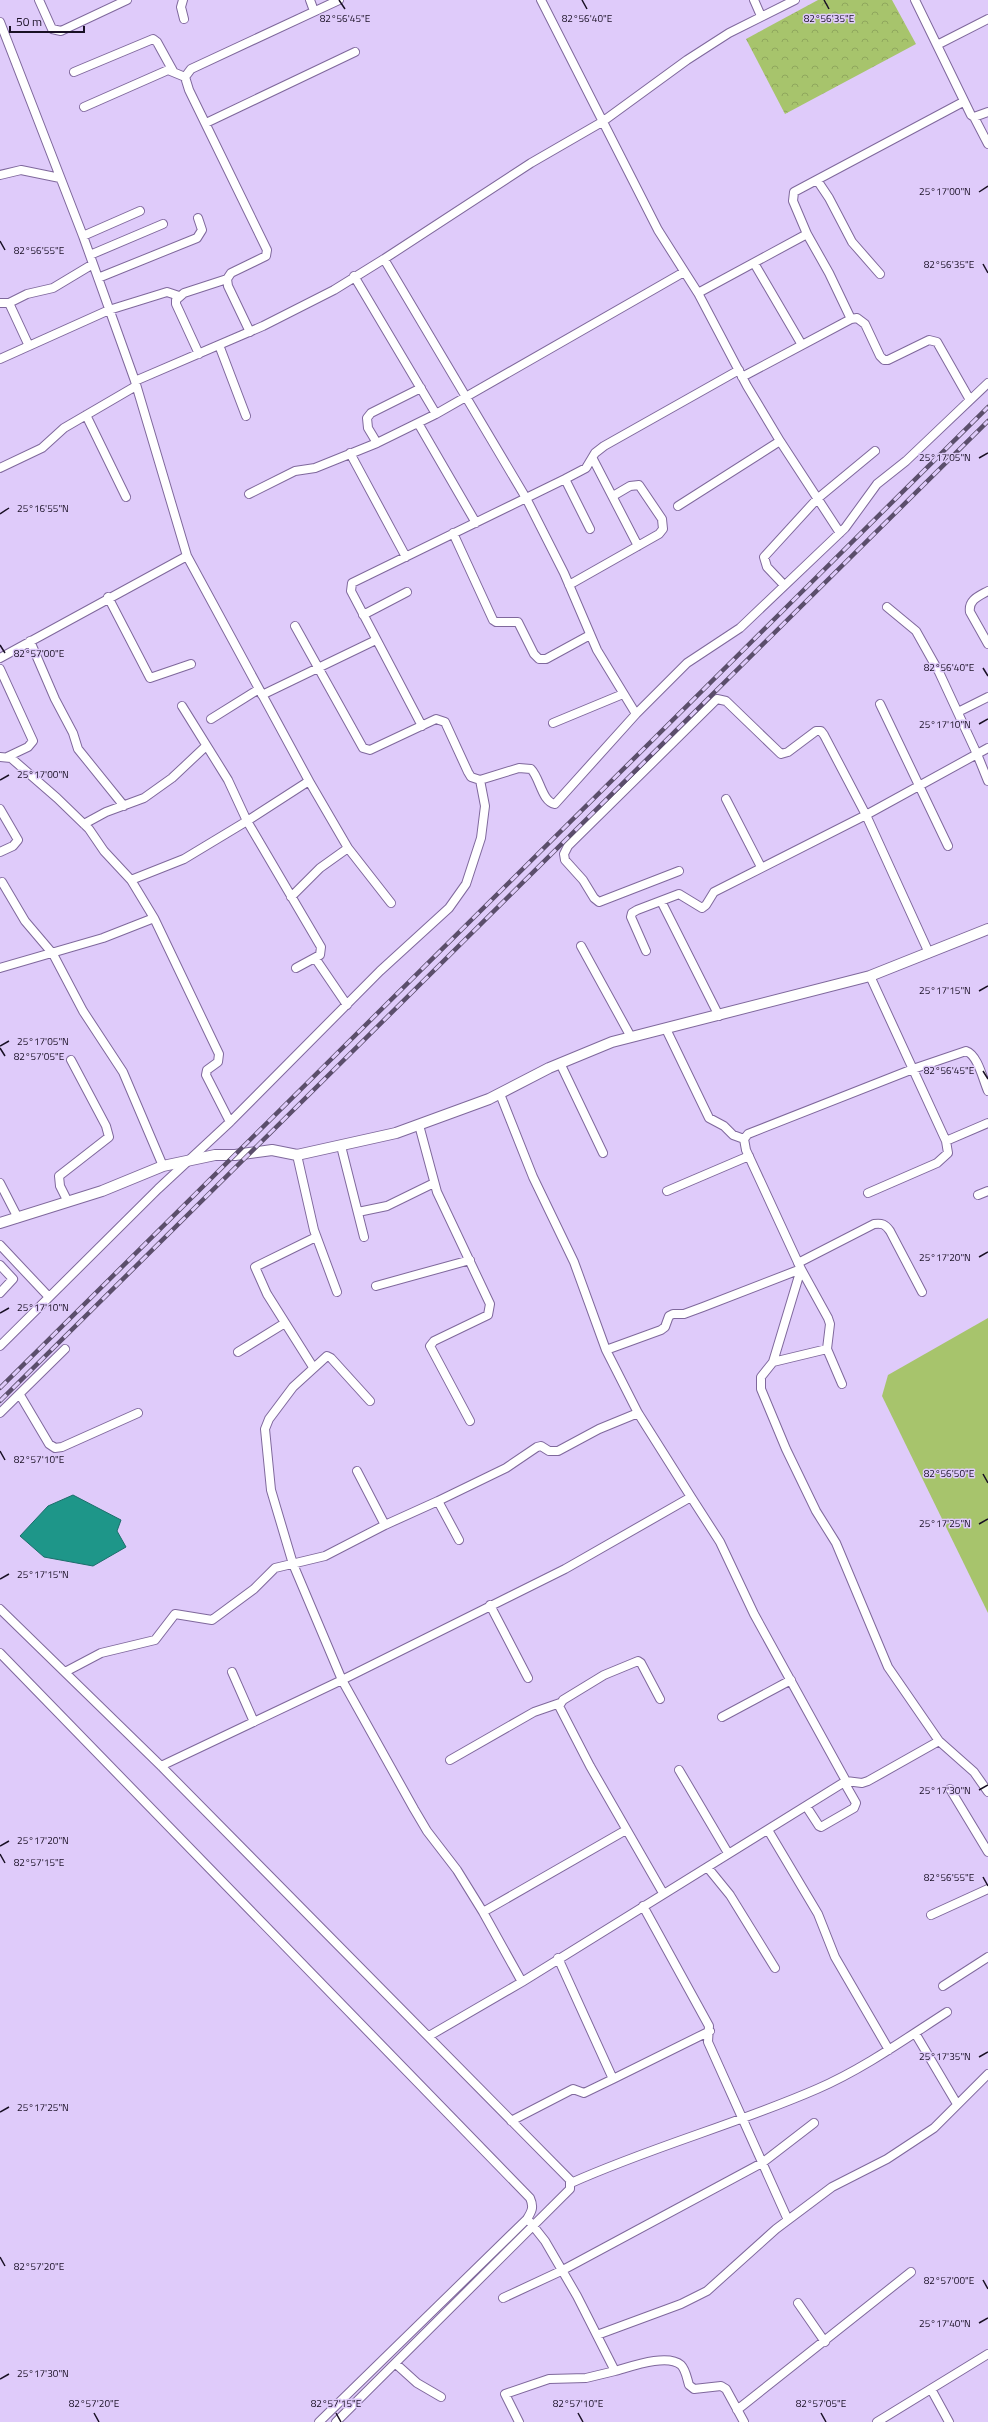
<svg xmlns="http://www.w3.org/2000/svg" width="988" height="2422" viewBox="0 0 988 2422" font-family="'Titillium Web',sans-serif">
	<defs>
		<pattern id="forest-crowns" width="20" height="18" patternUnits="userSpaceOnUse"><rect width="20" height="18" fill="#a7c46c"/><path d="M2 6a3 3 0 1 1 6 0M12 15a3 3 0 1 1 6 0" fill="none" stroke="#8fa75d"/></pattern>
	</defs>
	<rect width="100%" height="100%" fill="#dfcbfa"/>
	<!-- green -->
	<path fill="#a7c46c" d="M 988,1318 L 988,1613 L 882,1396 L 888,1375 Z"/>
	<!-- forest -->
	<path fill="url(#forest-crowns)" d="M 818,0 L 892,0 L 916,44 L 785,114 L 746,39 Z"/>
	<!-- water -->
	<path fill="#1e9689" stroke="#1c6e6b" d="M 73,1495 L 121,1520 L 117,1531 L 126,1547 L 93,1566 L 44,1557 L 20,1536 L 48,1506 Z"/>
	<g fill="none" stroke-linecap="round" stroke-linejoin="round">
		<defs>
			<path id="minor" d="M 39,0 L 52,29 L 61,31 L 127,0
				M 183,0 L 181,7 L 184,19
				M 310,0 L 314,11
				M 541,0 L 658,230 L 698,293 L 747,386 L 780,441 L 840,533
				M 754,0 L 761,16
				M 915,0 L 971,115 L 974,117 L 988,112
				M 0,22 L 83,236 L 135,381 L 187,556 L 0,658
				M 937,45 L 988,19
				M 74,72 L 153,39 L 157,42 L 173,71
				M 84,107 L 168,70 L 185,77
				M 974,117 L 988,144
				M 206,123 L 355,52
				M 0,175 L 21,170 L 60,178
				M 817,180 L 829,198 L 852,242 L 880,274
				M 807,234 L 829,273 L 851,319
				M 83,236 L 140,211
				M 90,255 L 163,224
				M 384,259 L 526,498 L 564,573 L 597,650 L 636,714
				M 754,263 L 802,345
				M 354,276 L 436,414
				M 98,278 L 197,238 L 202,230 L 198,218
				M 698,293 L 807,234 L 793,201 L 794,192 L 963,102
				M 0,303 L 9,303 L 29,346
				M 9,303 L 27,294 L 53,288 L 93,264
				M 250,332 L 228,286 L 227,279 L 231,273 L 266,256 L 267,250 L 189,90 L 185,77 L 191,69 L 339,0
				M 219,345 L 246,416
				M 199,354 L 176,304 L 176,300 L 184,293 L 227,279
				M 0,359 L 109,310 L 167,292 L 179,296
				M 742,377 L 851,319 L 857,318 L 865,324 L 880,356 L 884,360 L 888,360 L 929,340 L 937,342 L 970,400
				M 135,381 L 263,326 L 334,290 L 384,259 L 531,163 L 602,122 L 687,60 L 729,33 L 795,0
				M 86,415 L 126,497
				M 418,423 L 476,523
				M 377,443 L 368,428 L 367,418 L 371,413 L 421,388
				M 350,453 L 406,557
				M 593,459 L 638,546
				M 0,468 L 42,448 L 64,428 L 136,386
				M 565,479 L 590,529
				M 249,494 L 295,471 L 315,468 L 377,443 L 436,414 L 684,272
				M 678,506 L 780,441
				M 453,533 L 493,620 L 496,622 L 518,622 L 534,654 L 539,659 L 546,659 L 590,635
				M 187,556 L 309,781
				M 569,585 L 659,534 L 663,529 L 662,519 L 639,485 L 630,486 L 613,496
				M 784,585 L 767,567 L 764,557 L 817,499 L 875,451
				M 988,591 C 979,596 968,600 970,612 L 988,644
				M 108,597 L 150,678 L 191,664
				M 887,607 L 916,631 L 939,672 L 977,754 L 988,781
				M 363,615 L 407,592
				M 295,626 L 363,748 L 370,750 L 436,719 L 445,722 L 468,772 L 471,777 L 480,780
				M 30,641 L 55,699 L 73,733 L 78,749 L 124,806
				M 0,669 L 33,741 L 28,747 L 7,757
				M 262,695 L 376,640
				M 880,704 L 948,846
				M 182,706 L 228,780 L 247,821 L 309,781 L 348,848 L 320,868 L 291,897
				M 958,712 L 988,697
				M 211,719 L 259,689
				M 553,723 L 623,694
				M 422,726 L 351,591 L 352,583 L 565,479 L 586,468 L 595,453 L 604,446 L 739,370
				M 0,757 L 11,758 L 57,798 L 89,829 L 104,851 L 131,880 L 154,918 L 219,1054 L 218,1062 L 207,1070 L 206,1075 L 230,1122
				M 726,799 L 761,867
				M 0,809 L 18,840 L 13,846 L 0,852
				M 84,824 L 106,812 L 144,798 L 172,778 L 205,747
				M 348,848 L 391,903
				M 679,871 L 599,902 L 594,898 L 583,880 L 565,860 L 564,854 L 568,846 L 717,699 L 726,701 L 781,754 L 788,752 L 816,731 L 821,731 L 824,735 L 866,815 L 929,953
				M 131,880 L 184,859 L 247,821 L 321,947 L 320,955 L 296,968
				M 2,882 L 25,921 L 53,954 L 83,1011 L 123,1072 L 163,1166
				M 661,901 L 719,1016
				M 581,946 L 631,1037
				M 646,951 L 631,917 L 632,913 L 637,910 L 679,894 L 702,908 L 706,905 L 714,892 L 866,815 L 988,748
				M 315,958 L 347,1005
				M 0,968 L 103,938 L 154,918
				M 666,1029 L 709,1118 L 724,1126 L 733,1135 L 744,1139
				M 560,1063 L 603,1153
				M 500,1094 L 533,1177 L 574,1262 L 606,1350
				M 419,1125 L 437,1192 L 490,1304 L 488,1315 L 434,1341 L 430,1346 L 470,1421
				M 946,1141 L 988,1123
				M 341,1146 L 364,1237
				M 297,1155 L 314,1230 L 337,1292
				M 0,1183 L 18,1218
				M 667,1191 L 749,1156
				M 868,1193 L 937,1163 L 948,1153 L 946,1141 L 870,976
				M 978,1195 L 988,1191
				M 68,1202 L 60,1186 L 59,1176 L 109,1137 L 106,1126 L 71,1060
				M 358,1212 L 387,1206 L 434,1183
				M 0,1245 L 49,1297
				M 798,1263 L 874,1224 C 882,1223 885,1224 890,1231 L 922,1292
				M 0,1265 L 13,1279 L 0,1293
				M 376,1286 L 470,1260
				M 0,1346 L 158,1189 L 230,1122 L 380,971 L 449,908 L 466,884 L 481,838 L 485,806 L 480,780 L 519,768 L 531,769 C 540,778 542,802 555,804 L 636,714 L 687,663 L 740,628 L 845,528 L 877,484 L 906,461 L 988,383
				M 827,1349 L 773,1362 L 761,1377 L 761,1389 L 786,1449 L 816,1511 L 836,1543 L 888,1667 L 939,1741 L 974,1772 L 988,1792
				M 238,1352 L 285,1323
				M 773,1362 L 801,1269
				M 313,1367 L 267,1294 L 255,1267 L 316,1237
				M 842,1384 L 827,1349 L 830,1324 L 828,1318 L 801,1269 L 746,1150 L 744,1139 L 748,1134 L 913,1069 L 966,1051 C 978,1055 983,1080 988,1091
				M 20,1395 L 49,1444 L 55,1448 L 62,1447 L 138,1413
				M 370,1401 L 331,1358 L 327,1356 L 293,1387 L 269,1419 L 265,1429 L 271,1490 L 293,1564 L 342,1680 L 414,1809 L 427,1831 L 457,1870 L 483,1912 L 522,1982
				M 0,1413 L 65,1349
				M 357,1471 L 385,1525
				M 691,1497 L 720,1542 L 754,1614 L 846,1781
				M 438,1501 L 506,1468 L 537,1447 L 541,1446 L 549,1451 L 558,1451 L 599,1429 L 638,1413
				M 490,1605 L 528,1678
				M 0,1609 L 161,1766 L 570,2180 L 570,2189 L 336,2422
				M 0,1653 L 530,2198 C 534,2207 532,2211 527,2219 L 319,2422
				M 65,1672 L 101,1653 L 155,1640 L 175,1614 L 212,1620 L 254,1589 L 275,1568 L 325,1556 L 385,1525 L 438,1501 L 459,1540
				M 232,1672 L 254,1722
				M 660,1699 L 641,1663 L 638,1661 L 604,1675 L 563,1700 L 559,1706 L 590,1766 L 663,1893
				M 722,1717 L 791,1680
				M 450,1760 L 534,1712 L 560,1703
				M 161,1766 L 342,1680 L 565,1569 L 691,1497 L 638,1413 L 606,1350 L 661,1330 L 665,1327 L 669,1316 L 673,1314 L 684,1314 L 703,1307 L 801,1269
				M 679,1770 L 728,1853
				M 950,1789 L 988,1852
				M 806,1806 L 819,1826 L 821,1827 L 854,1808 L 856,1803 L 844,1782
				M 768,1830 L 818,1914 L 835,1957 L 889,2050
				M 708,1868 L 730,1895 L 775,1968
				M 643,1906 L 709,2026 L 708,2042 L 788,2220
				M 483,1912 L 626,1830
				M 931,1915 L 988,1889
				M 943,1986 L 988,1957
				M 915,2033 L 957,2104
				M 429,2036 L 522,1982 L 846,1781 L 862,1783 L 868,1781 L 939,1741
				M 613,2079 L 710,2031
				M 511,2121 L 573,2089 L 584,2093 L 613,2079 L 558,1958
				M 571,2183 C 651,2147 737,2124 817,2089 C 863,2069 905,2039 947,2012
				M 530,2222 L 545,2241 L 577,2296 L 615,2371 C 630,2367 667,2353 681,2365 C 686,2370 687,2379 689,2385 L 694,2389 L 721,2386 L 726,2389 L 744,2422
				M 503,2298 L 561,2271 L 762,2163 L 814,2123
				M 798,2303 L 825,2342
				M 597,2335 L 681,2304 L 707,2291 L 776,2229 L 832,2187 L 887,2159 L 934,2128 L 988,2074
				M 396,2364 L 417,2383 L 441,2397
				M 931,2389 L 949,2422
				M 737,2410 L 911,2272
				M 519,2422 L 505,2394 L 549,2379 L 586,2378 L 615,2371
				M 877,2422 L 988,2354"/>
			<path id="tertiary" d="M 0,1223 L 102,1191 L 163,1166 L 215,1155 L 235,1155 L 272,1150 L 297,1155 L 396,1133 L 489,1099 L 549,1068 L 612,1042 L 870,976 L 988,929"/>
		</defs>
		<!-- minor casing -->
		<use href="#minor" stroke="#7f689c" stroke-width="10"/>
		<!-- tertiary casing -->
		<use href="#tertiary" stroke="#7f689c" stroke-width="12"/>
		<!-- minor -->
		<use href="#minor" stroke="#fff" stroke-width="8"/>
		<!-- tertiary -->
		<use href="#tertiary" stroke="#fff" stroke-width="10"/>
		<defs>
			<path id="rail" d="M 0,1388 L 988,407
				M 0,1401 L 988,421"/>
		</defs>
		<!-- rail casing -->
		<use href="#rail" stroke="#5b4e6b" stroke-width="4.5"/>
		<!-- rail -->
		<use href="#rail" stroke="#dfcbfa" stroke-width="3" stroke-dasharray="9" stroke-linecap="butt"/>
	</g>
	<!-- ticks -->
	<path fill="none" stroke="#191024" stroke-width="1.5" d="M 339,0 L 345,9M 582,0 L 587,9M 824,0 L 829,9M 979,192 L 988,186M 0,241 L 5,250M 983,264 L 988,273M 979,458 L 988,453M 0,514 L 9,508M 0,645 L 5,653M 983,668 L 988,676M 979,724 L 988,719M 0,780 L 9,775M 979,991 L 988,986M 0,1046 L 9,1041M 0,1048 L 5,1056M 983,1071 L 988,1079M 979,1257 L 988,1252M 0,1313 L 9,1308M 0,1451 L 5,1460M 983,1474 L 988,1483M 979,1524 L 988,1519M 0,1579 L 9,1574M 979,1790 L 988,1785M 0,1846 L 9,1841M 0,1854 L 5,1863M 983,1877 L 988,1886M 979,2057 L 988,2052M 0,2112 L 9,2107M 0,2257 L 5,2266M 983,2280 L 988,2289M 979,2323 L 988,2318M 0,2379 L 9,2374M 94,2413 L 99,2422M 336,2413 L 341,2422M 578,2413 L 583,2422M 821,2413 L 826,2422"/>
	<g font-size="10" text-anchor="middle" fill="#191024" stroke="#dfcbfa" stroke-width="3" stroke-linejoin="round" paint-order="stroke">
		<text x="345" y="22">82°56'45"E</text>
		<text x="587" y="22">82°56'40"E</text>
		<text x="829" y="22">82°56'35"E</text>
		<text x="945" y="195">25°17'00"N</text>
		<text x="39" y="254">82°56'55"E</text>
		<text x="949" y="268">82°56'35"E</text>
		<text x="945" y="461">25°17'05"N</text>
		<text x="43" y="512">25°16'55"N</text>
		<text x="39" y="657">82°57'00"E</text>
		<text x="949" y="671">82°56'40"E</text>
		<text x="945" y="728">25°17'10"N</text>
		<text x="43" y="778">25°17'00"N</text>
		<text x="945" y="994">25°17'15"N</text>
		<text x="43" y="1045">25°17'05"N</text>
		<text x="39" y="1060">82°57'05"E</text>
		<text x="949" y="1074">82°56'45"E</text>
		<text x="945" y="1261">25°17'20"N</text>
		<text x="43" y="1311">25°17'10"N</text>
		<text x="39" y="1463">82°57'10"E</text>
		<text x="949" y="1477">82°56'50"E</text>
		<text x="945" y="1527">25°17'25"N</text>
		<text x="43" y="1578">25°17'15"N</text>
		<text x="945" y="1794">25°17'30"N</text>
		<text x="43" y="1844">25°17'20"N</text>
		<text x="39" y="1866">82°57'15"E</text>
		<text x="949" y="1881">82°56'55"E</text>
		<text x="945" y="2060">25°17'35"N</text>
		<text x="43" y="2111">25°17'25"N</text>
		<text x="39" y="2270">82°57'20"E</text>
		<text x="949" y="2284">82°57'00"E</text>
		<text x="945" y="2327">25°17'40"N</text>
		<text x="43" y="2377">25°17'30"N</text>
		<text x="94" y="2407">82°57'20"E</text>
		<text x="336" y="2407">82°57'15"E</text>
		<text x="578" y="2407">82°57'10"E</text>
		<text x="821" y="2407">82°57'05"E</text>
	</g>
	<!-- scale -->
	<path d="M10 26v6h74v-6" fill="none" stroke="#191024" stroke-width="2"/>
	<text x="16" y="26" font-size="12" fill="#191024" stroke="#dfcbfa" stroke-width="3" paint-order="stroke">50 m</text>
</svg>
